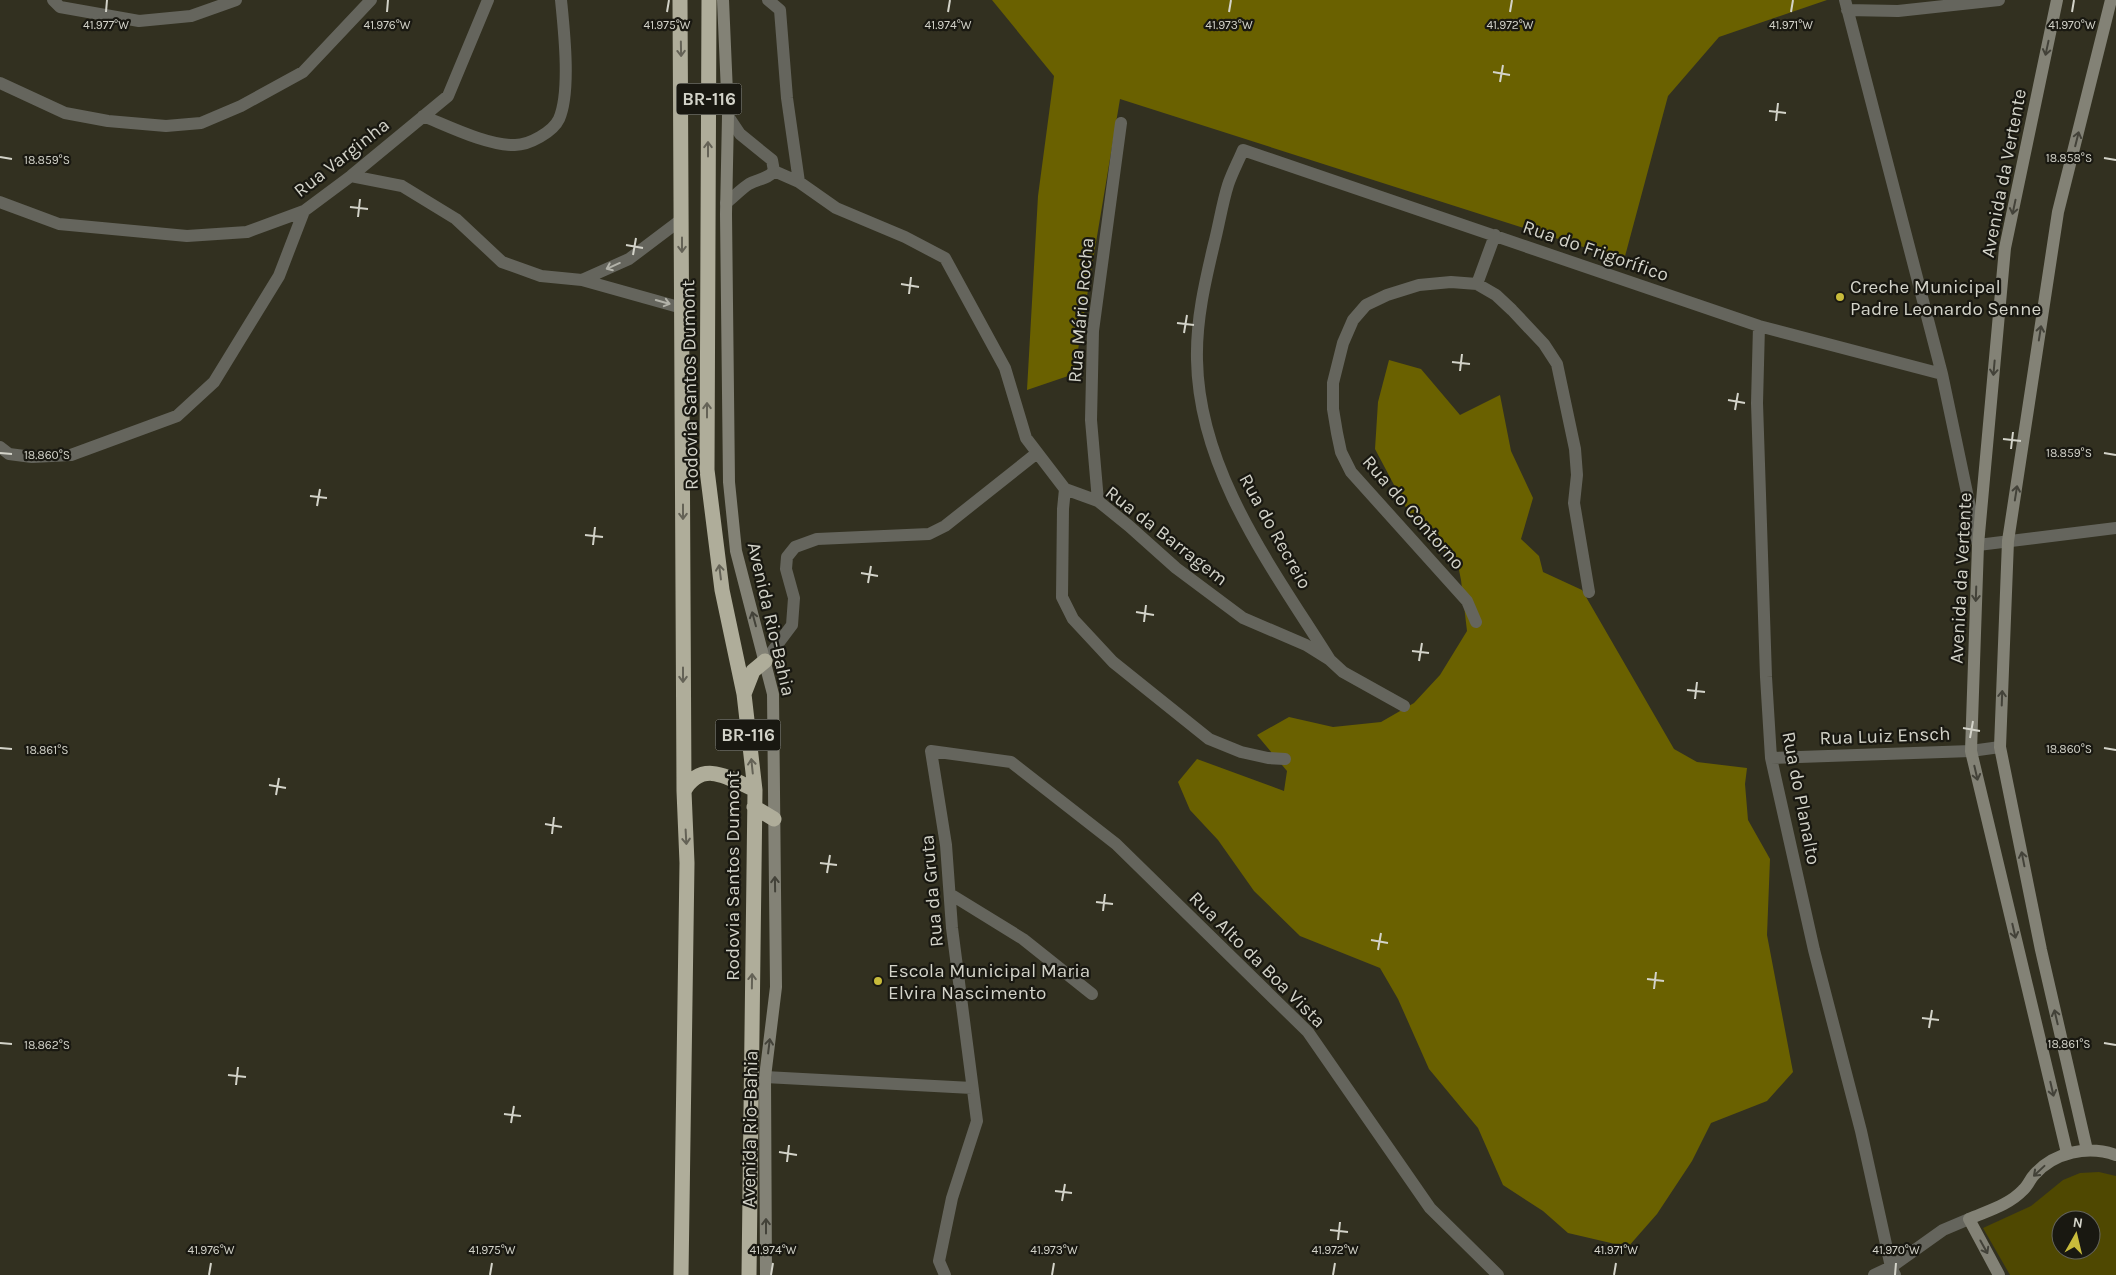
<svg xmlns="http://www.w3.org/2000/svg" width="2116" height="1275" viewBox="0 0 2116 1275" font-family="Karla,sans-serif">
	<rect width="100%" height="100%" fill="#323020"/>
	<!-- green -->
	<path fill="#4f4801" fill-rule="evenodd" d="M 2099,1172 L 2116,1176 L 2116,1275 L 2010,1275 L 1983,1228 L 2031,1206 L 2063,1180 L 2080,1173 ZM 2061,1220 L 2091,1220 L 2091,1250 L 2061,1250 Z"/>
	<!-- forest -->
	<path fill="#6a6100" d="M 992,0 L 1827,0 L 1719,37 L 1668,96 L 1624,260 L 1120,99 L 1074,374 L 1027,390 L 1038,196 L 1054,76 Z
		M 1389,360 L 1421,369 L 1460,415 L 1500,395 L 1511,451 L 1533,498 L 1521,539 L 1539,556 L 1543,572 L 1582,590 L 1674,749 L 1697,762 L 1747,768 L 1745,784 L 1748,820 L 1770,859 L 1767,935 L 1793,1072 L 1767,1101 L 1711,1123 L 1692,1161 L 1657,1214 L 1628,1247 L 1568,1233 L 1543,1211 L 1503,1185 L 1478,1128 L 1429,1069 L 1398,999 L 1380,968 L 1300,936 L 1254,891 L 1218,840 L 1190,810 L 1178,782 L 1197,759 L 1284,791 L 1287,771 L 1257,735 L 1289,717 L 1333,727 L 1381,722 L 1414,703 L 1440,675 L 1467,631 L 1461,580 L 1458,565 L 1411,517 L 1375,449 L 1378,402 Z"/>
	<g fill="none" stroke-linecap="round" stroke-linejoin="round">
		<!-- street -->
		<path stroke="#65655d" stroke-width="12" d="M 53,0 L 60,7 L 139,21 L 191,16 L 236,0
			M 768,0 L 780,10 L 787,98 L 799,182
			M 1845,0 L 1942,374 L 1978,545 L 2116,528
			M 1847,10 L 1898,11 L 1999,0
			M 0,83 L 65,113 L 108,121 L 166,126 L 201,123 L 241,106 L 303,72 L 371,0
			M 423,116 C 448,126 488,146 515,145 C 529,145 553,132 559,119 C 571,92 564,30 561,0
			M 728,116 L 740,134 L 772,160 L 774,171
			M 774,171 L 799,182 L 836,208 L 905,237 L 945,258 L 1005,368 L 1026,438 L 1065,489 L 1098,501 L 1129,526 L 1176,568 L 1243,618 L 1306,645 L 1330,660 L 1343,672 L 1404,706
			M 351,176 L 402,186 L 456,219 L 502,262 L 541,276 L 582,280 L 682,308
			M 0,202 L 59,224 L 187,236 L 247,232 L 304,211 L 351,176 L 448,96 L 488,0
			M 726,203 C 734,197 741,189 749,184 C 758,179 768,179 774,171
			M 582,280 L 629,259 L 682,219
			M 1477,284 L 1495,235
			M 1759,326 L 1757,403 L 1766,677 L 1771,758 L 1814,950 L 1861,1131 L 1891,1267 L 1895,1275
			M 0,447 L 9,454 L 32,457 L 71,455 L 177,416 L 214,382 L 279,276 L 304,211
			M 1065,489 L 1063,509 L 1062,597 L 1073,619 L 1113,662 L 1209,739 L 1241,752 L 1268,758 L 1285,759
			M 1098,501 L 1091,420 L 1093,331 L 1121,123
			M 1476,622 L 1467,601 L 1351,472 L 1341,452 L 1337,433 L 1333,409 L 1333,383 L 1343,343 L 1353,320 L 1366,305 L 1387,295 L 1419,285 L 1451,282 L 1477,284 L 1496,295 L 1512,310 L 1544,344 L 1557,364 L 1575,449 L 1577,475 L 1574,503 L 1589,592
			M 1330,660 C 1273,569 1199,472 1197,360 C 1196,320 1205,282 1214,244 C 1219,225 1222,204 1228,185 C 1232,173 1238,162 1243,150 L 1759,326 L 1942,374
			M 765,661 L 792,625 L 794,598 L 786,569 L 787,557 L 795,547 L 817,539 L 929,534 L 945,526 L 1037,453
			M 1771,758 L 1971,751 L 2000,747
			M 950,894 L 1023,939 L 1092,994
			M 765,1077 L 972,1088
			M 945,1275 L 939,1261 L 952,1198 L 977,1121 L 952,928 L 946,845 L 931,751 L 1011,762 L 1116,844 L 1308,1032 L 1430,1208 L 1498,1275
			M 1874,1275 L 1891,1267 L 1943,1230 L 1969,1219"/>
		<!-- secondary -->
		<path stroke="#838276" stroke-width="12" d="M 723,0 L 728,116 L 726,214 L 729,482 L 736,551 L 773,694 L 776,987 L 765,1077 L 766,1275
			M 2057,0 L 2005,248 L 1978,545 L 1971,751 L 2067,1153
			M 2087,1150 L 2041,950 L 2000,747 L 2008,541 L 2058,212 L 2111,0
			M 1999,1275 L 1969,1219 C 1987,1211 2009,1205 2023,1190 C 2028,1186 2030,1179 2034,1175 C 2054,1152 2088,1145 2116,1155"/>
		<!-- highway -->
		<path stroke="#afad9a" stroke-width="15" d="M 680,0 L 684,791 L 687,863 L 681,1275
			M 709,0 L 707,470 L 722,590 L 744,694 L 755,790 L 749,1275
			M 744,694 L 753,671 L 765,661
			M 684,791 C 702,759 729,778 755,790
			M 754,807 L 774,819"/>
	</g>
	<!-- one-way arrows -->
	<defs><path id="oneway-shaft" d="M-6 0H5M1.5-3L5.5 0L1.5 3" fill="none" stroke-width="1.6" stroke-linecap="round" stroke-linejoin="round" transform="scale(1.25)"/></defs>
	<g stroke="#434239">
		<use href="#oneway-shaft" transform="translate(2047 48) rotate(102)"/>
		<use href="#oneway-shaft" transform="translate(2077 139) rotate(-76)"/>
		<use href="#oneway-shaft" transform="translate(2014 207) rotate(102)"/>
		<use href="#oneway-shaft" transform="translate(2040 333) rotate(-81)"/>
		<use href="#oneway-shaft" transform="translate(1994 368) rotate(95)"/>
		<use href="#oneway-shaft" transform="translate(2016 493) rotate(-81)"/>
		<use href="#oneway-shaft" transform="translate(1976 594) rotate(92)"/>
		<use href="#oneway-shaft" transform="translate(754 619) rotate(-105)"/>
		<use href="#oneway-shaft" transform="translate(2002 698) rotate(-88)"/>
		<use href="#oneway-shaft" transform="translate(1976 773) rotate(77)"/>
		<use href="#oneway-shaft" transform="translate(2023 859) rotate(-101)"/>
		<use href="#oneway-shaft" transform="translate(775 884) rotate(-91)"/>
		<use href="#oneway-shaft" transform="translate(2014 931) rotate(77)"/>
		<use href="#oneway-shaft" transform="translate(2056 1017) rotate(-103)"/>
		<use href="#oneway-shaft" transform="translate(769 1046) rotate(-83)"/>
		<use href="#oneway-shaft" transform="translate(2052 1089) rotate(77)"/>
		<use href="#oneway-shaft" transform="translate(2039 1171) rotate(137)"/>
		<use href="#oneway-shaft" transform="translate(766 1226) rotate(-90)"/>
		<use href="#oneway-shaft" transform="translate(1984 1247) rotate(61)"/>
	</g>
	<g stroke="#646256">
		<use href="#oneway-shaft" transform="translate(681 49) rotate(89)"/>
		<use href="#oneway-shaft" transform="translate(708 149) rotate(-90)"/>
		<use href="#oneway-shaft" transform="translate(682 245) rotate(90)"/>
		<use href="#oneway-shaft" transform="translate(707 410) rotate(-90)"/>
		<use href="#oneway-shaft" transform="translate(683 512) rotate(90)"/>
		<use href="#oneway-shaft" transform="translate(720 572) rotate(-97)"/>
		<use href="#oneway-shaft" transform="translate(683 675) rotate(90)"/>
		<use href="#oneway-shaft" transform="translate(752 766) rotate(-96)"/>
		<use href="#oneway-shaft" transform="translate(686 837) rotate(87)"/>
		<use href="#oneway-shaft" transform="translate(752 981) rotate(-89)"/>
	</g>
	<g stroke="#b2b2a9">
		<use href="#oneway-shaft" transform="translate(613 266) rotate(156)"/>
		<use href="#oneway-shaft" transform="translate(663 302) rotate(16)"/>
	</g>
	<!-- ticks -->
	<path fill="none" stroke="#d3d3c9" stroke-width="2" d="M 106,12 L 107,0M 387,12 L 388,0M 667,12 L 669,0M 948,12 L 950,0M 1229,12 L 1231,0M 1510,12 L 1512,0M 1791,12 L 1793,0M 2072,12 L 2074,0M 1493,72 L 1510,75M 1500,82 L 1503,65M 1769,111 L 1786,113M 1776,121 L 1778,103M 0,157 L 12,159M 2104,158 L 2116,160M 350,207 L 368,209M 358,217 L 360,199M 626,245 L 643,248M 633,255 L 636,238M 901,284 L 919,287M 909,294 L 911,277M 1177,323 L 1194,325M 1184,333 L 1187,315M 1452,362 L 1470,364M 1460,371 L 1462,354M 1728,400 L 1745,403M 1735,410 L 1738,393M 2003,439 L 2021,441M 2011,449 L 2013,432M 0,453 L 12,454M 2104,453 L 2116,455M 310,496 L 327,498M 317,506 L 320,489M 585,535 L 603,537M 593,545 L 595,527M 861,573 L 878,576M 868,583 L 871,566M 1136,612 L 1154,615M 1144,622 L 1146,605M 1412,651 L 1429,653M 1419,661 L 1422,643M 1687,690 L 1705,692M 1695,699 L 1697,682M 1963,728 L 1980,731M 1970,738 L 1973,721M 0,748 L 12,749M 2104,748 L 2116,750M 269,785 L 286,788M 276,795 L 279,778M 545,824 L 562,827M 552,834 L 554,817M 820,863 L 837,865M 827,873 L 830,855M 1096,902 L 1113,904M 1103,911 L 1105,894M 1371,940 L 1388,943M 1378,950 L 1381,933M 1647,979 L 1664,981M 1654,989 L 1656,972M 1922,1018 L 1939,1020M 1929,1028 L 1932,1010M 0,1043 L 12,1044M 2104,1043 L 2116,1045M 228,1075 L 246,1077M 236,1085 L 238,1067M 504,1114 L 521,1116M 511,1123 L 514,1106M 779,1152 L 797,1155M 787,1162 L 789,1145M 1055,1191 L 1072,1193M 1062,1201 L 1065,1184M 1330,1230 L 1348,1232M 1338,1240 L 1340,1222M 209,1275 L 211,1263M 490,1275 L 492,1263M 771,1275 L 773,1263M 1052,1275 L 1054,1263M 1333,1275 L 1335,1263M 1614,1275 L 1616,1263M 1895,1275 L 1896,1263"/>
	<!-- markers -->
	<g fill="#c8bb3b" stroke="#191811" stroke-width="2">
		<circle cx="1840" cy="297" r="5"/>
		<circle cx="878" cy="981" r="5"/>
	</g>
	<g text-anchor="middle" stroke-width="4.5" stroke-linejoin="round" paint-order="stroke">
		<!-- shield labels -->
		<g fill="#191811" stroke="#9b9b92" stroke-width="1">
			<rect x="676.5" y="83.5" width="65" height="31" rx="4"/>
			<rect x="715.5" y="719.5" width="65" height="31" rx="4"/>
		</g>
		<g font-size="18" font-weight="bold" fill="#d3d3c9">
			<text x="709" y="105">BR-116</text>
			<text x="748" y="741">BR-116</text>
		</g>
		<!-- street labels -->
		<g font-size="19" fill="#d3d3c9" stroke="#191811">
			<text transform="translate(341 157) rotate(-38)" y="7">Rua Varginha</text>
			<text transform="translate(2003 173) rotate(-79)" y="7">Avenida da Vertente</text>
			<text transform="translate(1596 250) rotate(19)" y="7">Rua do Frigorífico</text>
			<text transform="translate(1080 310) rotate(-85)" y="7">Rua Mário Rocha</text>
			<text transform="translate(689 385) rotate(-91)" y="7">Rodovia Santos Dumont</text>
			<text transform="translate(1414 512) rotate(49)" y="7">Rua do Contorno</text>
			<text transform="translate(1276 531) rotate(61)" y="7">Rua do Recreio</text>
			<text transform="translate(1167 535) rotate(38)" y="7">Rua da Barragem</text>
			<text transform="translate(1960 578) rotate(-87)" y="7">Avenida da Vertente</text>
			<text transform="translate(772 619) rotate(77)" y="7">Avenida Rio-Bahia</text>
			<text transform="translate(1885 735) rotate(-2)" y="7">Rua Luiz Ensch</text>
			<text transform="translate(1802 798) rotate(79)" y="7">Rua do Planalto</text>
			<text transform="translate(732 876) rotate(-90)" y="7">Rodovia Santos Dumont</text>
			<text transform="translate(931 891) rotate(-95)" y="7">Rua da Gruta</text>
			<text transform="translate(1258 959) rotate(45)" y="7">Rua Alto da Boa Vista</text>
			<text transform="translate(749 1129) rotate(-89)" y="7">Avenida Rio-Bahia</text>
		</g>
		<!-- poi labels -->
		<g font-size="19" fill="#d3d3c9" stroke="#191811" text-anchor="start">
			<text x="1850" y="293">Creche Municipal<tspan x="1850" dy="22">Padre Leonardo Senne</tspan></text>
			<text x="888" y="977">Escola Municipal Maria<tspan x="888" dy="22">Elvira Nascimento</tspan></text>
		</g>
	</g>
	<g font-size="12" text-anchor="middle" fill="#d3d3c9" stroke="#191811" stroke-width="4.5" stroke-linejoin="round" paint-order="stroke">
		<text x="106" y="29">41.977°W</text>
		<text x="387" y="29">41.976°W</text>
		<text x="667" y="29">41.975°W</text>
		<text x="948" y="29">41.974°W</text>
		<text x="1229" y="29">41.973°W</text>
		<text x="1510" y="29">41.972°W</text>
		<text x="1791" y="29">41.971°W</text>
		<text x="2072" y="29">41.970°W</text>
		<text x="2069" y="162">18.858°S</text>
		<text x="47" y="164">18.859°S</text>
		<text x="2069" y="457">18.859°S</text>
		<text x="47" y="459">18.860°S</text>
		<text x="2069" y="753">18.860°S</text>
		<text x="47" y="754">18.861°S</text>
		<text x="2069" y="1048">18.861°S</text>
		<text x="47" y="1049">18.862°S</text>
		<text x="211" y="1254">41.976°W</text>
		<text x="492" y="1254">41.975°W</text>
		<text x="773" y="1254">41.974°W</text>
		<text x="1054" y="1254">41.973°W</text>
		<text x="1335" y="1254">41.972°W</text>
		<text x="1616" y="1254">41.971°W</text>
		<text x="1896" y="1254">41.970°W</text>
	</g>
	<!-- north arrow -->
	<g transform="translate(2076 1235) rotate(8)"><circle r="24" fill="#191811" stroke="#63635b"/>
	<path d="M0-4L9 19L0 12L-9 19Z" fill="#c8bb3b"/>
	<text y="-8" font-size="14" font-weight="bold" text-anchor="middle" fill="#d3d3c9">N</text>
	</g>
</svg>
